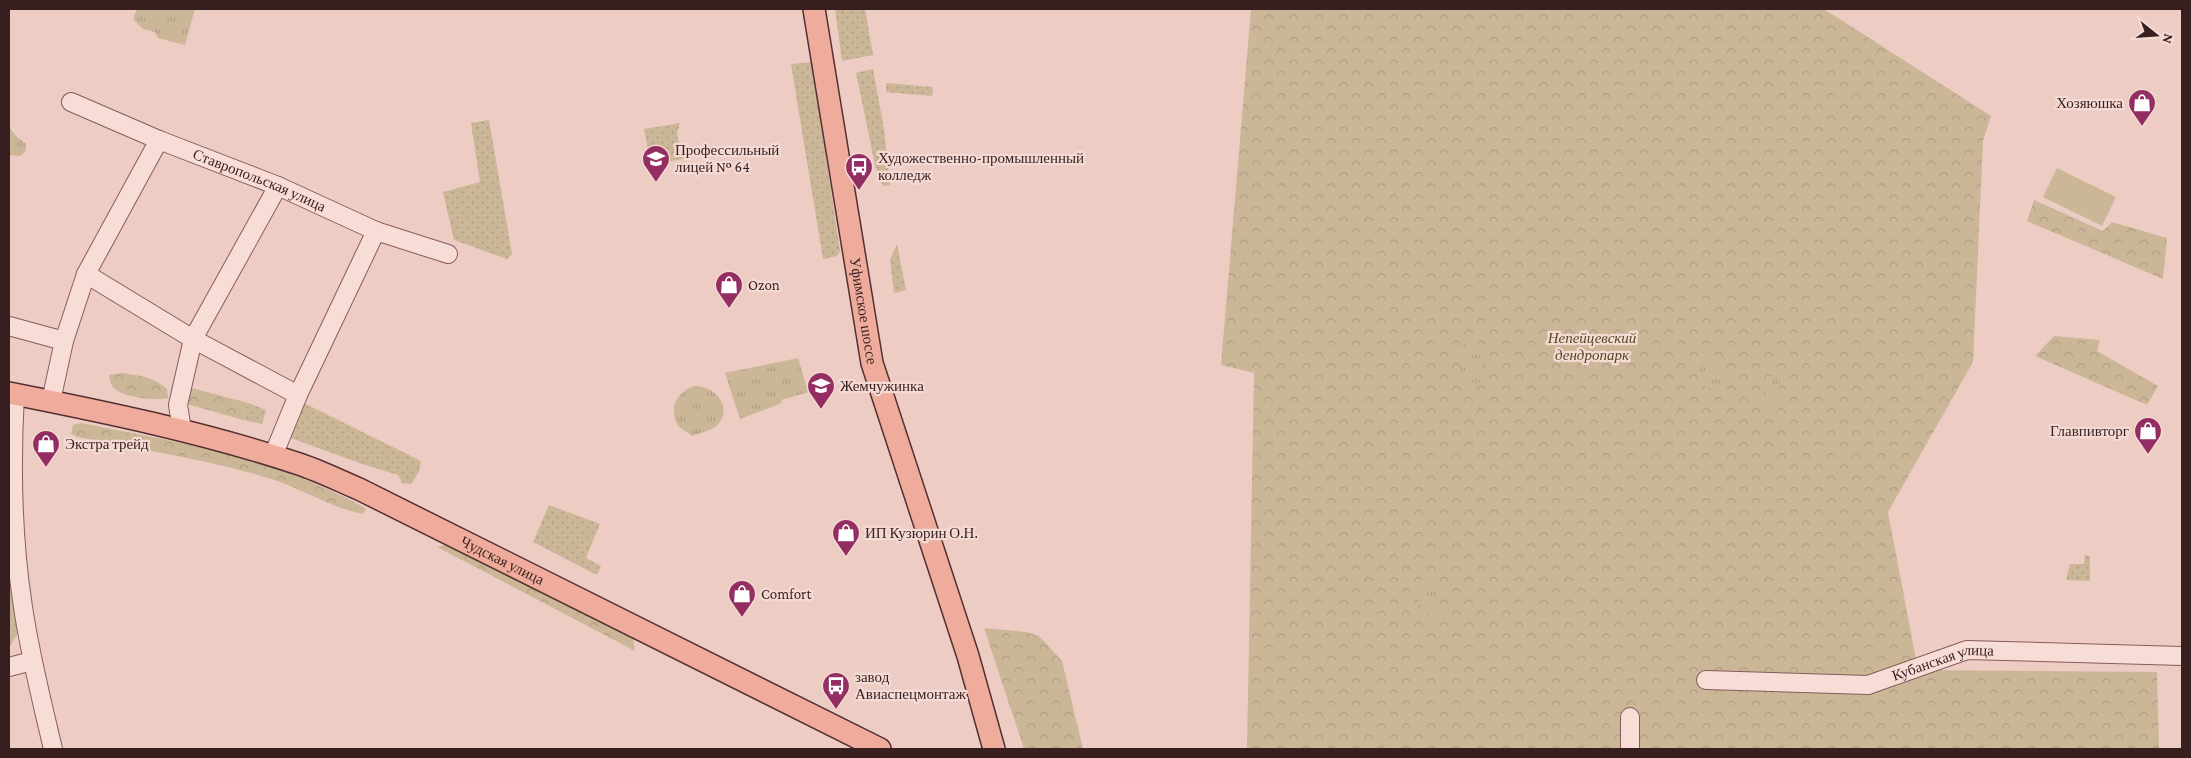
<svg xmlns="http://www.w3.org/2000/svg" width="2191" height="758" viewBox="0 0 2191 758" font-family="'Crimson Pro',serif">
	<defs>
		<pattern id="grass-dots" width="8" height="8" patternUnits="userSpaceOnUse" patternTransform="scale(1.25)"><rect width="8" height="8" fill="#cbb798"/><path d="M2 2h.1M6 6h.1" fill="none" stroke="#af9d83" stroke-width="1.8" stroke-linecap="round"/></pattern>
		<pattern id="forest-crowns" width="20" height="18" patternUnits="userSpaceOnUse" patternTransform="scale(1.25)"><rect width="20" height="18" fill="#cbb798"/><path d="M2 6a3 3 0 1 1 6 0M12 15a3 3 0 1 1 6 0" fill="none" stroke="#af9d83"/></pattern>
		<pattern id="park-tufts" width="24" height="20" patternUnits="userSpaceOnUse" patternTransform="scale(1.25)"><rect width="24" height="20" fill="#cbb798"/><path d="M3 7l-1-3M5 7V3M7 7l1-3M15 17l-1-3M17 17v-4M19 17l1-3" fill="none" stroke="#af9d83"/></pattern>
	</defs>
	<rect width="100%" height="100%" fill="#edccc4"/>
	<!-- grass -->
	<path fill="url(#grass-dots)" d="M 835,9 L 865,9 L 873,55 L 842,61 Z
		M 812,62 L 840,251 L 837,256 L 823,259 L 791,64 Z
		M 873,69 L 884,129 L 890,185 L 883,186 L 875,165 L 856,73 Z
		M 886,83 L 933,87 L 932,96 L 886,92 Z
		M 489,120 L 512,254 L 507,259 L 454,240 L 443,192 L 480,182 L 471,123 Z
		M 680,123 L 677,133 L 680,151 L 693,157 L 651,165 L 644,129 Z
		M 897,244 L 906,290 L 894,293 L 890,260 Z
		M 302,402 L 421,461 L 419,472 L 411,484 L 402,483 L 398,475 L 365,465 L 288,437 Z
		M 248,403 L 266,410 L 262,424 L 243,420 Z
		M 549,505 L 600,524 L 586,558 L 601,566 L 597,575 L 533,542 Z
		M 2085,554 L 2090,557 L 2090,581 L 2066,580 L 2070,564 L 2084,564 Z"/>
	<!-- forest -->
	<path fill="url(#forest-crowns)" d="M 1251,9 L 1824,9 L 1991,116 L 1983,141 L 1973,362 L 1888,512 L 1918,670 L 2157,672 L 2159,749 L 1247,749 L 1254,373 L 1221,365 Z
		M 2034,200 L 2103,231 L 2112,222 L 2167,238 L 2163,279 L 2027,221 Z
		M 2054,336 L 2100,340 L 2097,351 L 2158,386 L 2147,405 L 2035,356 Z
		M 121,373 C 138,375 154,377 167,389 L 168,398 C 158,401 128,398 118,391 C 111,387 110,382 109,375 Z
		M 192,388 L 248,403 L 243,420 L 187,404 Z
		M 82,423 C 163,440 249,452 325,488 C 339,495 353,500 366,509 L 363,514 C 330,508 300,487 268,478 C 206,459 141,450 78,437 L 71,434 L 73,425 Z
		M 9,542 L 18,633 L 9,648 Z
		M 448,544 L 633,639 L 635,651 L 437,547 Z
		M 984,628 L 1026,632 L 1039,636 L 1062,661 L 1083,749 L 1024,749 Z"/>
	<!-- park -->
	<path fill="url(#park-tufts)" d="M 137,9 L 195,9 L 185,45 L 158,38 L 155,32 L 143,29 L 133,19 Z
		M 9,127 L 16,136 L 26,144 L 26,151 L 20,156 L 9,155 Z
		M 1463,344 L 1484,346 L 1481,383 L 1459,381 Z
		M 798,358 L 806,385 L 811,384 L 813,391 L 781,400 L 782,403 L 740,419 L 725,373 Z
		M1698 375a13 13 0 1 1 26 0a13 13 0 1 1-26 0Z
		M 1766,376 L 1780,376 L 1777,401 L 1763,401 Z
		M 695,386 C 717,386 735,410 715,427 C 709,431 699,433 692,436 L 678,426 C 668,408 677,391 695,386 Z
		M 1422,580 L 1438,581 L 1437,614 L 1417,613 Z"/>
	<!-- pitch -->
	<path fill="#cbb798" d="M 2057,168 L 2116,197 L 2102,226 L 2043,197 Z"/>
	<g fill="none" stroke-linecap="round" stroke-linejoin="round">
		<defs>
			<g id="minor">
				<path id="s1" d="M 71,102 L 159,140 L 278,186 L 376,231 L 448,254"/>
				<path d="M 86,274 L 193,339 L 298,395"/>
				<path d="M 9,326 L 64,341"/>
				<path d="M 15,394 C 11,465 12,536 23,607 C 30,655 42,702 53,749"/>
				<path d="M 51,401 L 64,341 L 86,274 L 159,140"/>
				<path d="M 182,430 L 178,405 L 193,339 L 278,186"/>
				<path d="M 273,456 L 298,395 L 376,231"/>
				<path d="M 9,667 L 32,661"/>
				<path id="s2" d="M 1706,680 L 1868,685 L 1967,650 L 2182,656"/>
				<path d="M 1630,749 L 1630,717"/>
			</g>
			<g id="major">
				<path id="s3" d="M 814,9 L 872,363 L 968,656 L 994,749"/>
				<path id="s4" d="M 9,393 C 105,412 202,432 296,463 C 318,470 338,480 359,489 L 880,749"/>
			</g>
		</defs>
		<!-- minor casing -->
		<use href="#minor" stroke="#875c5b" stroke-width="20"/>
		<!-- major casing -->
		<use href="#major" stroke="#552f30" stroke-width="24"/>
		<!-- minor -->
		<use href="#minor" stroke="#f8ddd7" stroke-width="18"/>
		<!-- major -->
		<use href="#major" stroke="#efac9d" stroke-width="21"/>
	</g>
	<!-- icons -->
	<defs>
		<symbol id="shop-pin" viewBox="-11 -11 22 30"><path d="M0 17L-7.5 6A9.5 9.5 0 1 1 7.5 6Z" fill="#942d62" stroke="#f4dad3"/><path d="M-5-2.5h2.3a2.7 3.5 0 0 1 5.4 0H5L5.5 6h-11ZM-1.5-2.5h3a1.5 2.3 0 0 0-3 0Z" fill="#fff"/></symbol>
		<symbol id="university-pin" viewBox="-11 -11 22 30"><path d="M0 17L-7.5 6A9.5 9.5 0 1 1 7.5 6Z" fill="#942d62" stroke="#f4dad3"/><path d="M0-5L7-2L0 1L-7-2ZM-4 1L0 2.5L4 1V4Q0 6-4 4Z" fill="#fff"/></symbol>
		<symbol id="bus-pin" viewBox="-11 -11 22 30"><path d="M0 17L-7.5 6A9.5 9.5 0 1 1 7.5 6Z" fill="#942d62" stroke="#f4dad3"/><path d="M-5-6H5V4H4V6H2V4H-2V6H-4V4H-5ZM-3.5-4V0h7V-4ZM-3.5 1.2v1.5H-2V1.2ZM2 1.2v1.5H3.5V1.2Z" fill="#fff"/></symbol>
		<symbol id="school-pin" viewBox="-11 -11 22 30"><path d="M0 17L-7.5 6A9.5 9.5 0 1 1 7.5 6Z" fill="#942d62" stroke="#f4dad3"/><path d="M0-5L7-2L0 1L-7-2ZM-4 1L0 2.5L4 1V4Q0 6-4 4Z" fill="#fff"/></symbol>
	</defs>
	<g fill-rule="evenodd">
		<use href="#shop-pin" x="2126" y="87" width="32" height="43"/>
		<use href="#university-pin" x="640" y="143" width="32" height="43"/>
		<use href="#bus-pin" x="843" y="151" width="32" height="43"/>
		<use href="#shop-pin" x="713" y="269" width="32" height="43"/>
		<use href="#school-pin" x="805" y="370" width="32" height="43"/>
		<use href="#shop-pin" x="2132" y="415" width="32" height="43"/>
		<use href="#shop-pin" x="30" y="428" width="32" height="43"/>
		<use href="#shop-pin" x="830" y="517" width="32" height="43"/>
		<use href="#shop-pin" x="726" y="578" width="32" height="43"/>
		<use href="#bus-pin" x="820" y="670" width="32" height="43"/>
	</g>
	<g text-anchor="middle" stroke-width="4.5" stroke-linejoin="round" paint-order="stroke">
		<!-- poi labels -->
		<g font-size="15" fill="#371f1f" stroke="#f4dad3" text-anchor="start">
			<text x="2123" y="108" text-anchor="end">Хозяюшка</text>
			<text x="675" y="155">Профессильный<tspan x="675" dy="17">лицей № 64</tspan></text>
			<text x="878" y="163">Художественно-промышленный<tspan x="878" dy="17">колледж</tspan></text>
			<text x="748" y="290">Ozon</text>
			<text x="840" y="391">Жемчужинка</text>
			<text x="2129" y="436" text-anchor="end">Главпивторг</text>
			<text x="65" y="449">Экстра трейд</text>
			<text x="865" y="538">ИП Кузюрин О.Н.</text>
			<text x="761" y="599">Comfort</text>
			<text x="855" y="682">завод<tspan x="855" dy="17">Авиаспецмонтаж</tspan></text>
		</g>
		<!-- street labels -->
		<g font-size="15" fill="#371f1f" stroke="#f4dad3">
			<text dy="5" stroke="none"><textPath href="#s1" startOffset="204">Ставропольская улица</textPath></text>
			<text dy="5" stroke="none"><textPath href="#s3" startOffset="306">Уфимское шоссе</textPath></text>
			<text dy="5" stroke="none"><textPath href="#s4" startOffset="524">Чудская улица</textPath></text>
			<text dy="5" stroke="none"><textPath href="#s2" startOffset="241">Кубанская улица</textPath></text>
		</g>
		<!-- park labels -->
		<g font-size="15" font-style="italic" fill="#534826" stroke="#f4dad3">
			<text x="1592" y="343">Непейцевский<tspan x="1592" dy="17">дендропарк</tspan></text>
		</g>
	</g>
	<!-- border -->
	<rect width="2191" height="758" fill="none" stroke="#371f1f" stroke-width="20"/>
	<!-- north arrow -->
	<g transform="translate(2156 35) rotate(107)" stroke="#f4dad3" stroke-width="4" paint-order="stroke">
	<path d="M0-4L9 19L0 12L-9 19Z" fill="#371f1f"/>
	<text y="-8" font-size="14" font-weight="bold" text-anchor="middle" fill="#371f1f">N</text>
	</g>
</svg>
